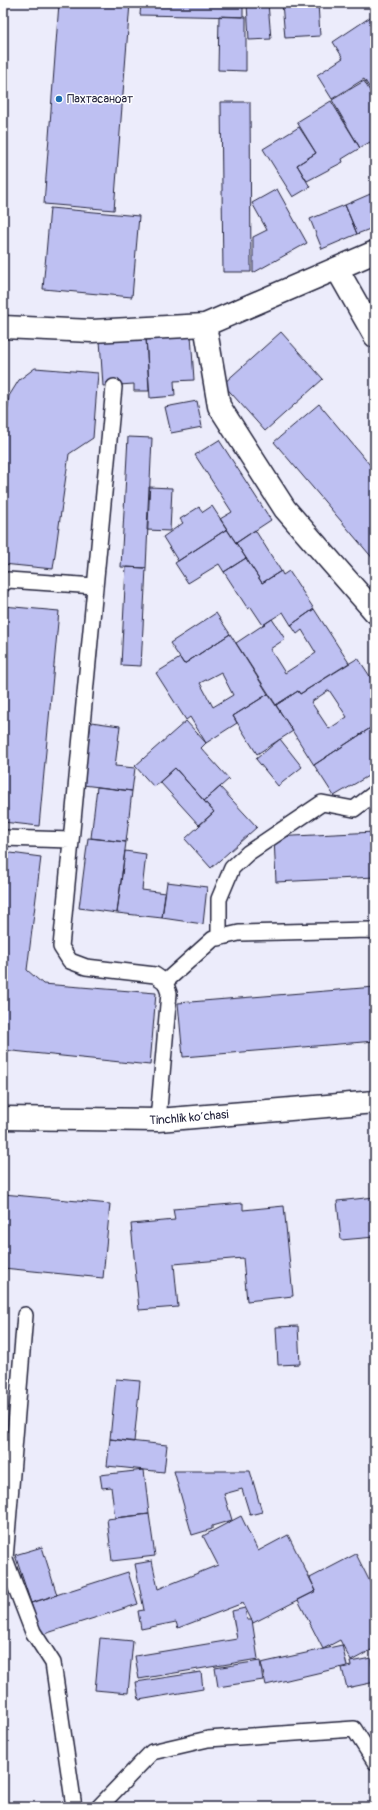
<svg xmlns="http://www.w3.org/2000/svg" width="378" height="1810" viewBox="0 0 378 1810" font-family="Pangolin,sans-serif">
	<rect width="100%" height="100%" fill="#ececfb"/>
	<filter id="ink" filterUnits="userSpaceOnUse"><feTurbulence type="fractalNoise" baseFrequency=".025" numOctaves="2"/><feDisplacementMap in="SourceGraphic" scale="8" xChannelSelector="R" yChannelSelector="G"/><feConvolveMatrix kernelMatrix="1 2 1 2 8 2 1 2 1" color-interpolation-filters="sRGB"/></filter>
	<g filter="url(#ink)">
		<!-- building -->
		<path fill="#bec0f2" stroke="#22223b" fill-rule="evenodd" d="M 59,3 L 130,3 L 114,210 L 44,204 Z
			M 141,3 L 243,3 L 243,17 L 140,15 Z
			M 247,3 L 268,3 L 271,39 L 249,40 Z
			M 282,3 L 318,3 L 320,36 L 285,38 Z
			M 375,14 L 375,96 L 364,79 L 332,99 L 317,75 L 343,58 L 333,42 Z
			M 219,16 L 246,17 L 246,71 L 218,70 Z
			M 364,81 L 375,100 L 375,150 L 370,142 L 360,148 L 332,100 Z
			M 331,101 L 360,148 L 342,159 L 343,162 L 307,181 L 297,165 L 316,153 L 297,122 Z
			M 221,102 L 250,102 L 251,272 L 223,272 Z
			M 299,127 L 316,153 L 297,165 L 310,187 L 293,197 L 263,149 Z
			M 277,189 L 307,243 L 253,273 L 253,237 L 267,230 L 252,203 Z
			M 375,192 L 375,227 L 357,234 L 345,205 Z
			M 345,205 L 357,234 L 322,249 L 310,219 Z
			M 50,208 L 139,216 L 132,297 L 43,289 Z
			M 281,332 L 323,379 L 265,431 L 223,384 Z
			M 191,335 L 194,380 L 174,381 L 175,396 L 150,398 L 146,337 Z
			M 146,337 L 149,391 L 134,391 L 134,384 L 103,386 L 100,340 Z
			M 35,368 L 98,373 L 93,438 L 69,454 L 53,569 L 3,564 L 3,452 L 9,396 L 19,380 Z
			M 197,401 L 202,427 L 171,433 L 165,407 Z
			M 319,404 L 375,471 L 375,561 L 274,442 Z
			M 128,437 L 152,438 L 146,568 L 121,567 Z
			M 219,440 L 271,520 L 236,543 L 220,519 L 232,512 L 195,455 Z
			M 149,487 L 172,488 L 170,531 L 147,530 Z
			M 212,506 L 227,529 L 178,561 L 163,537 L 183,523 L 180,519 L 199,507 L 203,512 Z
			M 227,529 L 246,558 L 224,572 L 219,564 L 188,583 L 175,563 Z
			M 255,530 L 281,571 L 262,583 L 236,543 Z
			M 246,558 L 262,583 L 281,571 L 283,575 L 289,571 L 314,609 L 291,625 L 283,612 L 263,625 L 251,607 L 248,609 L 224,572 Z
			M 126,567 L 146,568 L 141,666 L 121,665 Z
			M 3,606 L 59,611 L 39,826 L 3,822 Z
			M 314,609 L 349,663 L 300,694 L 298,691 L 276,705 L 236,643 L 272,619 L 285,639 L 270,649 L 285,673 L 316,653 L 302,630 L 297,634 L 291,625 Z
			M 216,613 L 230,634 L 184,664 L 170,643 Z
			M 230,634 L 268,694 L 233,716 L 237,723 L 206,743 L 190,717 L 186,720 L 156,673 L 180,658 L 184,664 ZM 221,672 L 233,695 L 213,707 L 200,683 Z
			M 358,658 L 375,684 L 375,725 L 314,765 L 276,705 L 298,691 L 300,694 ZM 329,690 L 347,717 L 329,729 L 311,702 Z
			M 268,694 L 293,731 L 257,754 L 233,716 Z
			M 186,721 L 206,743 L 201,748 L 229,779 L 204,801 L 175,768 L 154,787 L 135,766 Z
			M 91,722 L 120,726 L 115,766 L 135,768 L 132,791 L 83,785 Z
			M 375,725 L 375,772 L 334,796 L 314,765 Z
			M 280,739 L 302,767 L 278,786 L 256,759 Z
			M 175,768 L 214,812 L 199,825 L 160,782 Z
			M 97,787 L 132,791 L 126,842 L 91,838 Z
			M 220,787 L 257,827 L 211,868 L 185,839 L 214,812 L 204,801 Z
			M 375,832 L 375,877 L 276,882 L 274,837 Z
			M 88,838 L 126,842 L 117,913 L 79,908 Z
			M 125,851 L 146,854 L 142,890 L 165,893 L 162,918 L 117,913 Z
			M 3,852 L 41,857 L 27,970 L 43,984 L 156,993 L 150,1065 L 3,1050 Z
			M 167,882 L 207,887 L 203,924 L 162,918 Z
			M 375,987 L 375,1041 L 183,1057 L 178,1003 Z
			M 3,1194 L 110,1204 L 103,1278 L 3,1268 Z
			M 375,1197 L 375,1237 L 341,1240 L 337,1201 Z
			M 243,1203 L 243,1210 L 284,1206 L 293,1296 L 247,1301 L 243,1258 L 174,1264 L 178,1307 L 139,1310 L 131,1224 L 175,1220 L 173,1209 Z
			M 298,1326 L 300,1364 L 278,1365 L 276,1327 Z
			M 116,1379 L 140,1381 L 134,1442 L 110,1439 Z
			M 110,1439 L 167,1445 L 164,1472 L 107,1466 Z
			M 144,1470 L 149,1514 L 115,1518 L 111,1487 L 102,1488 L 100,1475 Z
			M 174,1471 L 250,1471 L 262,1512 L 250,1515 L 242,1489 L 224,1494 L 232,1520 L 212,1526 L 212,1529 L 192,1535 Z
			M 149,1514 L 155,1556 L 112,1561 L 107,1519 Z
			M 241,1516 L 258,1551 L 288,1535 L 316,1591 L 253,1623 L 243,1603 L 178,1628 L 176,1622 L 141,1629 L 138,1611 L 144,1610 L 135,1564 L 152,1561 L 158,1589 L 218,1565 L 203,1536 Z
			M 42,1547 L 57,1595 L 31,1603 L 15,1555 Z
			M 356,1554 L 375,1592 L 375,1648 L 351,1661 L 340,1640 L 323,1649 L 298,1600 L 316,1591 L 310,1578 Z
			M 128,1572 L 138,1604 L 41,1635 L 31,1603 Z
			M 245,1608 L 247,1620 L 252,1620 L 258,1659 L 139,1679 L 135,1656 L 237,1639 L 232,1611 Z
			M 100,1638 L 133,1641 L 128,1693 L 95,1690 Z
			M 342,1645 L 347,1666 L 266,1685 L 261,1663 Z
			M 371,1658 L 375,1682 L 347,1688 L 342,1668 L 351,1666 L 350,1662 Z
			M 260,1661 L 263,1680 L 218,1687 L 215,1668 Z
			M 201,1672 L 203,1689 L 139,1700 L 136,1682 Z"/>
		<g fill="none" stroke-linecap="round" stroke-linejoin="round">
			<defs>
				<path id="lane" d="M 114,387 L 61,947 L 70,961 L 86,967 L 155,975 L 165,982 L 169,993 L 158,1120
					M 3,584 L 8,580 L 95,586
					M 3,838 L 71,840
					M 219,938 L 219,899 L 232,868 L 248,853 L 322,803 L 354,809 L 375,793
					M 165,982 L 213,939 L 239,933 L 370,930 L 375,932
					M 25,1315 L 5,1559 L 33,1632 L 53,1663 L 74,1807
					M 99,1807 L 152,1752 L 208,1739 L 354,1729 L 375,1762"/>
				<g id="street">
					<path d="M 337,269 L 375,336"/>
					<path d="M 205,325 L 219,406 L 285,509 L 375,612"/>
					<path d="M 3,327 L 92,331 L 205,325 L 375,252"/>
					<path id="s1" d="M 3,1118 L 158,1120 L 375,1102"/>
				</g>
			</defs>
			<!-- lane casing -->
			<use href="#lane" stroke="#22223b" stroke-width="18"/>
			<!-- street casing -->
			<use href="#street" stroke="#22223b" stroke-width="25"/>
			<!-- lane -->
			<use href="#lane" stroke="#fff" stroke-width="15"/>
			<!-- street -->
			<use href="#street" stroke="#fff" stroke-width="22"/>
		</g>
	</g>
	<!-- markers -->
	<circle fill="#1f6fb2" stroke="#fff" stroke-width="1.5" cx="59" cy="99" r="4"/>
	<g text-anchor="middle" stroke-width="3" stroke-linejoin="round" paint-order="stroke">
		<!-- poi labels -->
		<g font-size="12" fill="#22223b" stroke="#fff" text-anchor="start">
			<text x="67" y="103">Пахтасаноат</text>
		</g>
		<!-- street labels -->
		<g font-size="12" fill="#22223b" stroke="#fff">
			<text dy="4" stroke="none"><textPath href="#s1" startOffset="186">Tinchlik kо‘chasi</textPath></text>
		</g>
	</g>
	<!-- margin -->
	<rect width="378" height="1810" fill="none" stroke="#fff" stroke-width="16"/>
	<rect x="8" y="8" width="362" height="1794" fill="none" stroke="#22223b" stroke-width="1.5" filter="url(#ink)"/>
</svg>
